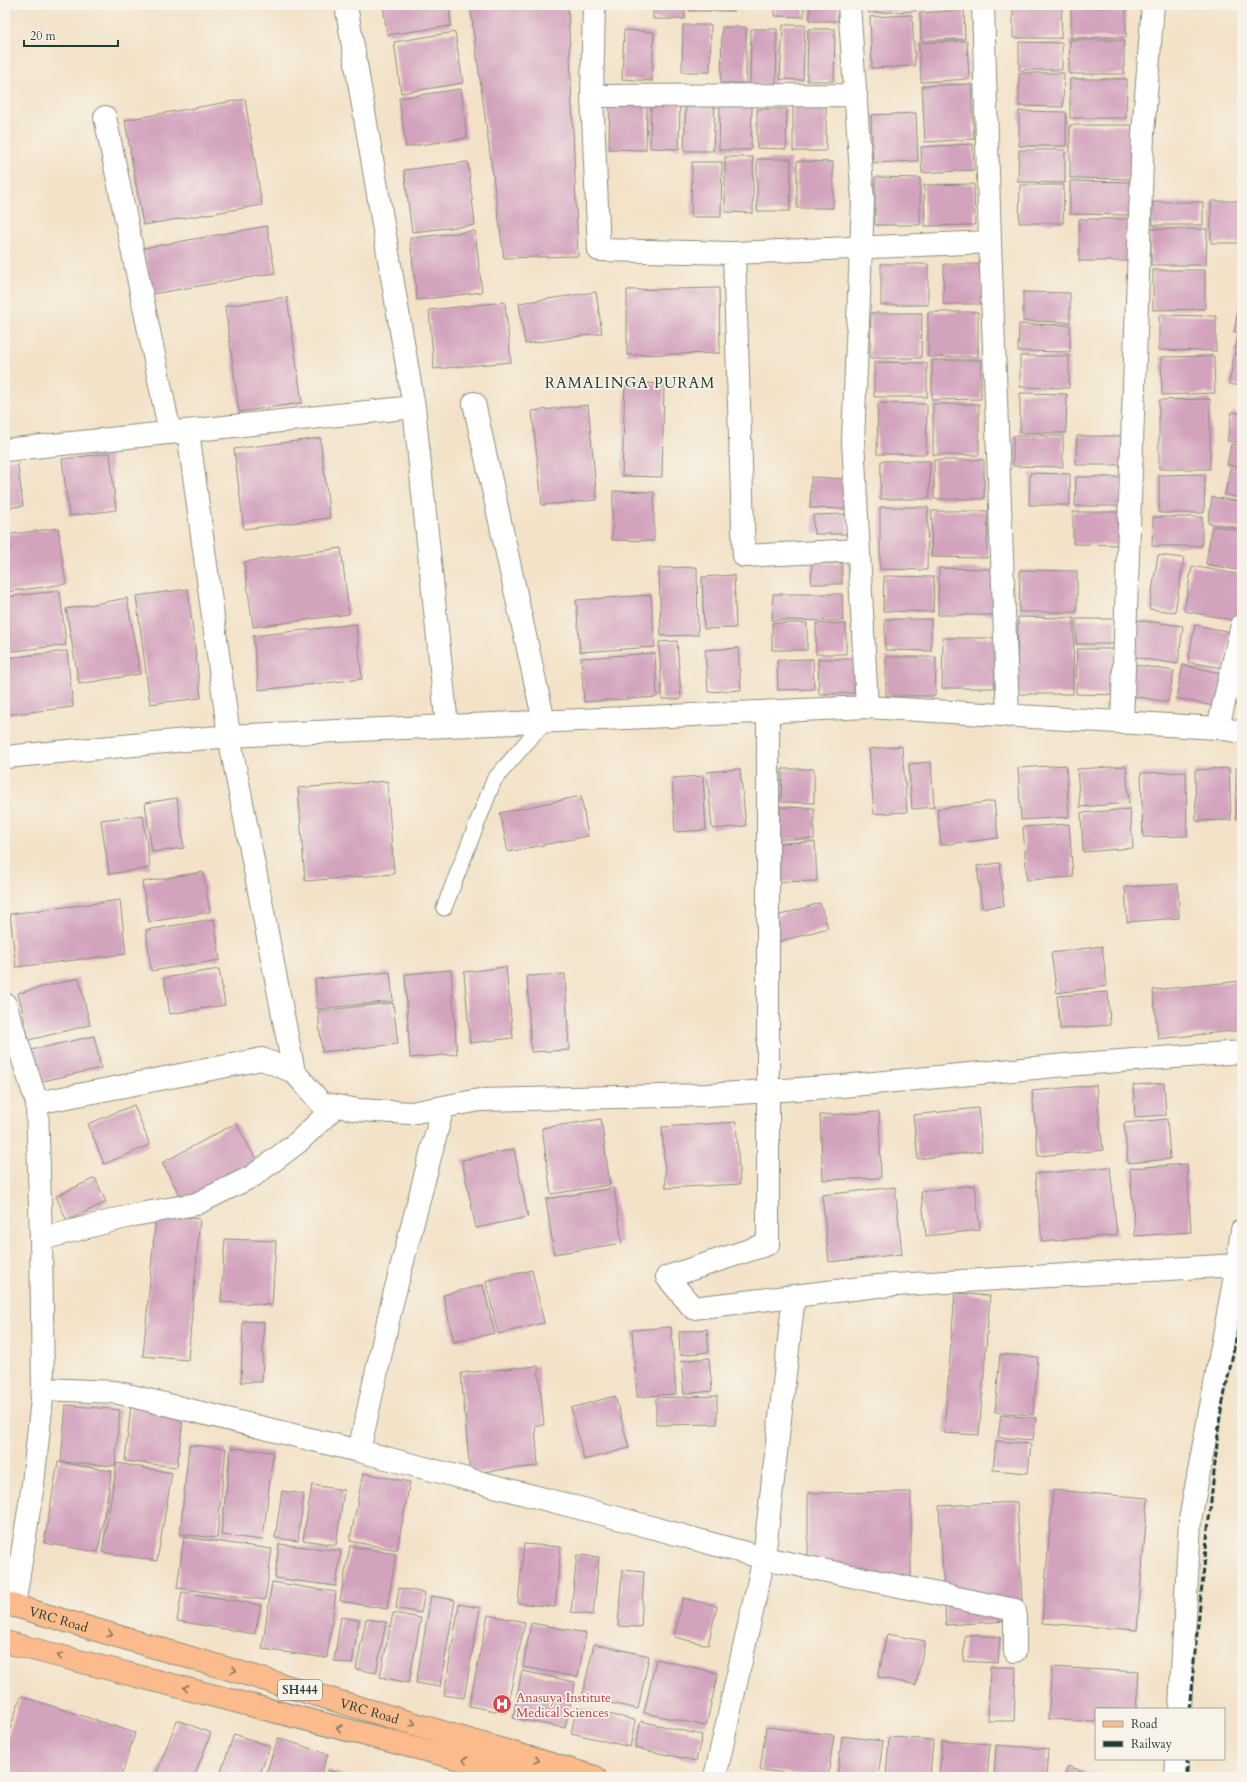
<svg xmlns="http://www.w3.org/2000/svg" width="1247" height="1782" viewBox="0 0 1247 1782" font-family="Cardo,serif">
	<rect width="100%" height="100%" fill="#f7f3e8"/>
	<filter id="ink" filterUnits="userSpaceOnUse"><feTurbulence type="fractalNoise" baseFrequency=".025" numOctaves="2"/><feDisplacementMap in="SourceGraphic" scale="8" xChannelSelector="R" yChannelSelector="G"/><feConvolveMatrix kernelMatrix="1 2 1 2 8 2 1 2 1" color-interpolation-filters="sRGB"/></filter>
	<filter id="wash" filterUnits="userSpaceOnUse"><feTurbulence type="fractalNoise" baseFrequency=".012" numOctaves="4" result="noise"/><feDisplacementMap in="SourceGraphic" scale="16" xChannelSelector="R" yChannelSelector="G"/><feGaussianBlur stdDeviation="0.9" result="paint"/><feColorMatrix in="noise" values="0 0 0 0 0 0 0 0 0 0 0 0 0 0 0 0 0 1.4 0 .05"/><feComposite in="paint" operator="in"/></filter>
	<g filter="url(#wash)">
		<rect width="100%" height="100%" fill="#f3e2c8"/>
		<g id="blocks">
			<!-- building -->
			<path fill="#d3a3be" d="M 383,5 L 449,5 L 451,26 L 387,35 Z
				M 470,5 L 568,5 L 578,256 L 504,258 Z
				M 653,5 L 685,5 L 685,19 L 653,19 Z
				M 689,5 L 734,5 L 734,11 L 689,11 Z
				M 775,5 L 804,5 L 804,17 L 775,16 Z
				M 810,5 L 838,5 L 838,21 L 810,21 Z
				M 869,5 L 916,5 L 916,11 L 869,13 Z
				M 922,5 L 960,5 L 960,6 L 922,8 Z
				M 1013,5 L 1062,5 L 1061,38 L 1013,38 Z
				M 1071,7 L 1126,7 L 1126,37 L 1071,38 Z
				M 964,10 L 965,39 L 921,41 L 920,13 Z
				M 912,15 L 915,66 L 872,68 L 870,17 Z
				M 683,25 L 711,25 L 710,72 L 682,72 Z
				M 783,25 L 805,25 L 803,80 L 780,79 Z
				M 722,27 L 746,27 L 746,83 L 721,83 Z
				M 751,29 L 777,29 L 776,85 L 750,85 Z
				M 808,29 L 835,29 L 834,81 L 807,81 Z
				M 624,30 L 654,32 L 652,81 L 622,79 Z
				M 455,32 L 463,83 L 401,93 L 394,42 Z
				M 1070,40 L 1124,40 L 1124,74 L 1069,74 Z
				M 967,41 L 969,79 L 921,82 L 919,43 Z
				M 1019,42 L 1062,43 L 1062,70 L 1019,70 Z
				M 1019,73 L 1064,73 L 1063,107 L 1019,106 Z
				M 1070,79 L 1127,79 L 1126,118 L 1070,118 Z
				M 971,84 L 974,139 L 925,142 L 922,86 Z
				M 461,89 L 467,138 L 406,147 L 399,98 Z
				M 245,99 L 262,205 L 143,225 L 125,120 Z
				M 610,100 L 647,101 L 646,150 L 609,149 Z
				M 686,102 L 715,102 L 713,151 L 684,151 Z
				M 651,103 L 680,104 L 679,149 L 650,148 Z
				M 720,105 L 752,106 L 751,150 L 719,150 Z
				M 793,105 L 826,105 L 826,151 L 793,151 Z
				M 757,109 L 787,109 L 786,149 L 757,148 Z
				M 1019,111 L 1066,112 L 1066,146 L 1019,146 Z
				M 916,113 L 918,161 L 873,163 L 871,115 Z
				M 1070,125 L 1132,125 L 1131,179 L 1070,178 Z
				M 973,144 L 974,170 L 922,173 L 921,147 Z
				M 1019,150 L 1065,150 L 1065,183 L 1018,182 Z
				M 725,157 L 753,157 L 753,213 L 725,212 Z
				M 757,159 L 791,159 L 790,211 L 757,211 Z
				M 797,161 L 833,162 L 833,208 L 797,208 Z
				M 468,162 L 475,225 L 412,232 L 404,170 Z
				M 692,162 L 722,162 L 721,217 L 691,217 Z
				M 875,177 L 920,178 L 920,225 L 875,225 Z
				M 1070,181 L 1134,182 L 1133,215 L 1070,214 Z
				M 974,184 L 975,225 L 925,226 L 924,185 Z
				M 1020,185 L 1064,185 L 1063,223 L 1019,223 Z
				M 1211,201 L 1242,201 L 1242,243 L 1211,243 Z
				M 1153,202 L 1203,202 L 1203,225 L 1153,225 Z
				M 1079,219 L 1135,219 L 1134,261 L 1079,261 Z
				M 267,226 L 275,273 L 152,294 L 144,248 Z
				M 1151,229 L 1207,229 L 1206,265 L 1151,265 Z
				M 475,231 L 482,292 L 417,300 L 410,238 Z
				M 881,264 L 928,264 L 928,305 L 881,305 Z
				M 944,264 L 982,264 L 982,304 L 943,304 Z
				M 1153,270 L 1205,270 L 1205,309 L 1153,310 Z
				M 719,288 L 720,353 L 627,355 L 627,290 Z
				M 596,292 L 602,333 L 525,344 L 519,303 Z
				M 1023,292 L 1070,293 L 1070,322 L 1023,321 Z
				M 287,297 L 302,403 L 239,412 L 225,306 Z
				M 505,302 L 511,362 L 434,369 L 429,310 Z
				M 1239,303 L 1242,303 L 1242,333 L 1234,332 Z
				M 928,312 L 978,312 L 978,357 L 928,357 Z
				M 871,313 L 922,313 L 921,358 L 870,358 Z
				M 1159,315 L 1216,316 L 1216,351 L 1159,350 Z
				M 1019,324 L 1070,325 L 1070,352 L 1018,351 Z
				M 1238,335 L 1242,336 L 1242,386 L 1229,384 Z
				M 1020,356 L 1069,356 L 1069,388 L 1020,387 Z
				M 1214,356 L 1215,393 L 1162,395 L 1161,357 Z
				M 932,360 L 981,360 L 981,399 L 932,400 Z
				M 874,362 L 927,363 L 927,397 L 874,397 Z
				M 625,382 L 664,384 L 662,477 L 622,476 Z
				M 1020,393 L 1067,394 L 1066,433 L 1020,433 Z
				M 1210,399 L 1210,469 L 1159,469 L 1159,400 Z
				M 878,403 L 927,404 L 926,454 L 877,454 Z
				M 933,404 L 979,404 L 979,455 L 933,455 Z
				M 588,405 L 597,500 L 542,505 L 532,411 Z
				M 1232,412 L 1242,414 L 1242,443 L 1227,441 Z
				M 1013,436 L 1063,436 L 1063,467 L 1013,466 Z
				M 1077,436 L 1124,436 L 1124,465 L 1076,465 Z
				M 320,438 L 330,518 L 244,529 L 234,449 Z
				M 1231,444 L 1242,446 L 1242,468 L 1227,465 Z
				M 110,453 L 116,510 L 69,516 L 62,459 Z
				M 17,459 L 23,506 L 5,508 L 5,461 Z
				M 934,460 L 984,460 L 984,499 L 934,499 Z
				M 881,461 L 930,461 L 929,499 L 880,499 Z
				M 1230,468 L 1242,470 L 1242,498 L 1225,495 Z
				M 1030,473 L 1070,474 L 1070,505 L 1029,505 Z
				M 1205,474 L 1204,513 L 1159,513 L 1159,475 Z
				M 811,477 L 847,479 L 845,509 L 810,508 Z
				M 1076,477 L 1121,477 L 1120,506 L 1075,506 Z
				M 613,491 L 654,492 L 654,541 L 612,540 Z
				M 1212,497 L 1242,502 L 1242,529 L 1208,523 Z
				M 880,507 L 928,507 L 927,570 L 880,569 Z
				M 932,511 L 988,511 L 987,558 L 931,557 Z
				M 1073,512 L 1124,512 L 1123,545 L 1073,544 Z
				M 847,514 L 847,534 L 814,534 L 813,515 Z
				M 1153,517 L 1202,517 L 1202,546 L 1152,546 Z
				M 1212,526 L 1242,531 L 1242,571 L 1206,564 Z
				M 58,528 L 66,584 L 5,592 L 5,535 Z
				M 341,548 L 349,614 L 253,627 L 244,562 Z
				M 1158,555 L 1184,558 L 1175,612 L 1149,609 Z
				M 812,563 L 842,563 L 842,584 L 811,584 Z
				M 1192,566 L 1242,575 L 1242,598 L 1238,621 L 1184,611 Z
				M 697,567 L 698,635 L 661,636 L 659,568 Z
				M 939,568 L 997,569 L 996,615 L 938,615 Z
				M 1020,570 L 1077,571 L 1077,612 L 1019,612 Z
				M 734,575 L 736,628 L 704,629 L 702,577 Z
				M 884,576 L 934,577 L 933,612 L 883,611 Z
				M 188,589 L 201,698 L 150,704 L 136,596 Z
				M 60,591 L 66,645 L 5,652 L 5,597 Z
				M 773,594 L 842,594 L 843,621 L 772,620 Z
				M 651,595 L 655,647 L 580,652 L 576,600 Z
				M 127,598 L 140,674 L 79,684 L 66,609 Z
				M 1018,617 L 1074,618 L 1073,694 L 1017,694 Z
				M 885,619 L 931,619 L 931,651 L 885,650 Z
				M 1076,619 L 1115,619 L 1115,644 L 1076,644 Z
				M 1137,620 L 1183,626 L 1178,664 L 1132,657 Z
				M 772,623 L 807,623 L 807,650 L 772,650 Z
				M 816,623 L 846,624 L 846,654 L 816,654 Z
				M 356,624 L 362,679 L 259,690 L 253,636 Z
				M 1195,625 L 1231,632 L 1224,668 L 1188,662 Z
				M 943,638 L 995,638 L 994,688 L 942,688 Z
				M 677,641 L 681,699 L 662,699 L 659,642 Z
				M 738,648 L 741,690 L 708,692 L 705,650 Z
				M 1077,649 L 1116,649 L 1116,695 L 1076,694 Z
				M 67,651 L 73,707 L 5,715 L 5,658 Z
				M 655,653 L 657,697 L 584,702 L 581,658 Z
				M 886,657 L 936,657 L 935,696 L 886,696 Z
				M 813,659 L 814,689 L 778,690 L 777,660 Z
				M 818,659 L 854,659 L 854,693 L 819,694 Z
				M 1131,664 L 1174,671 L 1168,702 L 1126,695 Z
				M 1183,665 L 1224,674 L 1218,707 L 1176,698 Z
				M 902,746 L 907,812 L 874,814 L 869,749 Z
				M 931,762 L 934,807 L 912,809 L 909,764 Z
				M 1066,765 L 1069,817 L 1021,820 L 1018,768 Z
				M 1126,766 L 1129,803 L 1080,807 L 1077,769 Z
				M 1229,768 L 1231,820 L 1196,821 L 1195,770 Z
				M 1236,768 L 1242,768 L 1242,819 L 1236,819 Z
				M 740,769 L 746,826 L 712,829 L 707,772 Z
				M 782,769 L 814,769 L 814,803 L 781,802 Z
				M 1186,772 L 1187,836 L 1143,837 L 1141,773 Z
				M 703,776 L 706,830 L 675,832 L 672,778 Z
				M 387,781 L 394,874 L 305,881 L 298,788 Z
				M 581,796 L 588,836 L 508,852 L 500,813 Z
				M 177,798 L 184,848 L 152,852 L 145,803 Z
				M 994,801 L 998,838 L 941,845 L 937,809 Z
				M 780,807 L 814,808 L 814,839 L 779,839 Z
				M 1130,809 L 1133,848 L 1083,852 L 1081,813 Z
				M 143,815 L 150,868 L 109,874 L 101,820 Z
				M 1069,824 L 1073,877 L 1027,880 L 1023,827 Z
				M 815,842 L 817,881 L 779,882 L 778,843 Z
				M 1000,863 L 1004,906 L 982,908 L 977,866 Z
				M 203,872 L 210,912 L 149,922 L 142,882 Z
				M 1178,884 L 1179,918 L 1127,922 L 1125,887 Z
				M 120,900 L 126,954 L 16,967 L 10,914 Z
				M 820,903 L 828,928 L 778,942 L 771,918 Z
				M 214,919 L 220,960 L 151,971 L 146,930 Z
				M 1102,946 L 1107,986 L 1057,993 L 1051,953 Z
				M 506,967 L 513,1038 L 470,1043 L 464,972 Z
				M 219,969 L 225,1005 L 170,1014 L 164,978 Z
				M 451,970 L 457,1054 L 410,1058 L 405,974 Z
				M 390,972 L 393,1001 L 317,1009 L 315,979 Z
				M 565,974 L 569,1050 L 531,1052 L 527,976 Z
				M 79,978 L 90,1025 L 29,1040 L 18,993 Z
				M 1242,981 L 1242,1030 L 1158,1039 L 1153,990 Z
				M 1108,992 L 1110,1025 L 1060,1029 L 1057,996 Z
				M 393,1003 L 398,1044 L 322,1052 L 318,1011 Z
				M 94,1036 L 101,1068 L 39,1082 L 31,1050 Z
				M 1164,1083 L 1166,1115 L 1135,1117 L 1133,1085 Z
				M 1096,1085 L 1103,1150 L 1038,1156 L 1032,1091 Z
				M 134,1105 L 150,1145 L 104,1164 L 88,1124 Z
				M 978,1108 L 982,1151 L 918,1159 L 913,1115 Z
				M 879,1112 L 881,1178 L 823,1180 L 820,1115 Z
				M 601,1119 L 610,1185 L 551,1194 L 542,1128 Z
				M 1167,1119 L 1170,1159 L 1128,1163 L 1124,1123 Z
				M 736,1122 L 740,1184 L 666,1188 L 662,1127 Z
				M 236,1123 L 258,1163 L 185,1204 L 162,1163 Z
				M 514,1149 L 528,1217 L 476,1228 L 462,1160 Z
				M 1187,1164 L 1191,1232 L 1135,1236 L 1130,1168 Z
				M 1110,1167 L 1117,1235 L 1042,1242 L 1035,1174 Z
				M 95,1178 L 106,1202 L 67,1221 L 56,1196 Z
				M 975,1185 L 980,1230 L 926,1236 L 921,1191 Z
				M 895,1187 L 902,1254 L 829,1262 L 822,1195 Z
				M 614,1188 L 622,1243 L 554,1254 L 546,1199 Z
				M 156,1215 L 200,1219 L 188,1360 L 143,1356 Z
				M 225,1239 L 276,1241 L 272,1305 L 221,1302 Z
				M 532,1270 L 544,1323 L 498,1334 L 486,1281 Z
				M 483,1285 L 495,1333 L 454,1342 L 443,1295 Z
				M 955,1293 L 990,1296 L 979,1435 L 944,1433 Z
				M 243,1321 L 264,1322 L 262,1382 L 241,1382 Z
				M 671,1327 L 676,1394 L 637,1397 L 632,1330 Z
				M 707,1329 L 709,1352 L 680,1355 L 679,1332 Z
				M 1000,1354 L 1038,1357 L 1033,1415 L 995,1412 Z
				M 709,1358 L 712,1391 L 684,1394 L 681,1361 Z
				M 538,1366 L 544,1425 L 535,1425 L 538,1466 L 470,1473 L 461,1373 Z
				M 615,1396 L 629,1448 L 584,1460 L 571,1408 Z
				M 717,1396 L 717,1424 L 656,1425 L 656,1398 Z
				M 66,1405 L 120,1410 L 115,1466 L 61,1462 Z
				M 131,1405 L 184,1411 L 177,1467 L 125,1461 Z
				M 1001,1415 L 1036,1418 L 1033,1440 L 998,1437 Z
				M 996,1441 L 1031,1444 L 1028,1473 L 993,1470 Z
				M 189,1445 L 226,1448 L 217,1538 L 180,1534 Z
				M 231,1448 L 273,1452 L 263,1540 L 221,1535 Z
				M 58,1462 L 112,1471 L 98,1552 L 44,1543 Z
				M 117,1463 L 172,1473 L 157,1561 L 102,1552 Z
				M 363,1473 L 410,1482 L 397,1550 L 350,1541 Z
				M 312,1485 L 344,1490 L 336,1545 L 303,1540 Z
				M 5,1489 L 9,1489 L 6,1552 L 5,1552 Z
				M 1053,1490 L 1148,1498 L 1137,1630 L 1042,1623 Z
				M 282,1491 L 304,1494 L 298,1541 L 275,1538 Z
				M 911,1492 L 911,1578 L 808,1578 L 808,1493 Z
				M 1017,1502 L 1023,1620 L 946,1625 L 939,1506 Z
				M 184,1537 L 272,1549 L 265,1600 L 177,1588 Z
				M 279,1544 L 341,1551 L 336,1586 L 275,1578 Z
				M 524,1544 L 561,1547 L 555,1607 L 518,1603 Z
				M 350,1546 L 396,1554 L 387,1609 L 340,1601 Z
				M 577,1555 L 599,1557 L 593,1615 L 571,1612 Z
				M 622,1570 L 644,1572 L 641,1627 L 618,1626 Z
				M 272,1582 L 336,1592 L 327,1658 L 262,1649 Z
				M 399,1588 L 425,1593 L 421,1613 L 396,1608 Z
				M 182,1592 L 261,1605 L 255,1634 L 177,1621 Z
				M 431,1596 L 455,1600 L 440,1687 L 416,1683 Z
				M 683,1598 L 717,1606 L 708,1645 L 674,1637 Z
				M 459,1604 L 480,1608 L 464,1698 L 444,1695 Z
				M 393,1613 L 421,1618 L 409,1683 L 380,1677 Z
				M 488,1615 L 525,1622 L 506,1713 L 469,1706 Z
				M 341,1617 L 359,1620 L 352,1664 L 334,1661 Z
				M 366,1619 L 386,1622 L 376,1673 L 356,1669 Z
				M 531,1623 L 586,1633 L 578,1677 L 523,1667 Z
				M 887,1634 L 925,1641 L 916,1685 L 878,1677 Z
				M 965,1635 L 1000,1637 L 998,1663 L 963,1661 Z
				M 594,1644 L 649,1656 L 638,1709 L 582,1697 Z
				M 656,1659 L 718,1673 L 706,1726 L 644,1713 Z
				M 990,1667 L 1016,1667 L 1014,1721 L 988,1721 Z
				M 1052,1667 L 1139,1672 L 1136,1709 L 1096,1709 L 1096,1722 L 1048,1719 Z
				M 522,1671 L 575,1682 L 565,1728 L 513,1718 Z
				M 21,1696 L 135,1733 L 121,1777 L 5,1777 L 5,1744 Z
				M 577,1707 L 635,1720 L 630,1747 L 571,1733 Z
				M 177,1720 L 211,1733 L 194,1777 L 155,1777 Z
				M 641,1721 L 702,1735 L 696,1761 L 635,1748 Z
				M 766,1727 L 834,1735 L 828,1777 L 760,1770 Z
				M 234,1734 L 270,1746 L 259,1777 L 219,1777 Z
				M 842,1736 L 883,1741 L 878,1777 L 837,1777 Z
				M 889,1737 L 933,1740 L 930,1777 L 886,1777 Z
				M 278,1738 L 328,1754 L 320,1777 L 265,1777 Z
				M 942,1741 L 990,1744 L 987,1777 L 939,1777 Z
				M 996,1745 L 1048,1749 L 1046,1777 L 994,1777 Z
				M 1068,1766 L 1100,1777 L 1064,1777 Z
				M 328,1770 L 349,1777 L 326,1777 Z"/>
		</g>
	</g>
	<g filter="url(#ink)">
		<use href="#blocks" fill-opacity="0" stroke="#89907e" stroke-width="1"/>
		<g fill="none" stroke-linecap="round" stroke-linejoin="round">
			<defs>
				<path id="lane" d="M 444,908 L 494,780 L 544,722"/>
				<path id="street" d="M 346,5 L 414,407 L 447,726
					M 594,5 L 592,96 L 599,250 L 734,253 L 990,242
					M 849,5 L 863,201 L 853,440 L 867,707
					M 983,5 L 990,242 L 1008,716
					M 592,96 L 856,95
					M 105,117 L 170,433
					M 734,253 L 744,556 L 859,550
					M 474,403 L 544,722
					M 5,450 L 414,407
					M 768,712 L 768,1244 L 667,1277 L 693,1308 L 878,1286 L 1237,1265 L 1242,1230
					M 1122,723 L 1143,134 L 1153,5
					M 1218,728 L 1242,625
					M 5,757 L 229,736 L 867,707 L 1218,728 L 1242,732
					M 5,1004 L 37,1103 L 262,1059 L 294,1072 L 229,736 L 188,431
					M 294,1072 L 321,1103 L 358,1110 L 411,1113 L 480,1100 L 707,1095 L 842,1086 L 1066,1065 L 1242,1052
					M 37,1103 L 41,1239 L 43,1389
					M 443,1107 L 392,1303 L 359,1451 L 614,1517 L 764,1558 L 715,1777
					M 41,1239 L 134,1215 L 196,1204 L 253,1176 L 297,1143 L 336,1106
					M 794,1296 L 764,1558 L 1015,1610 L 1015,1651
					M 14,1606 L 33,1484 L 43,1389 L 115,1392 L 359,1451
					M 1180,1709 L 1190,1520 L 1237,1265
					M 1176,1777 L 1177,1759"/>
				<g id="primary">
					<path id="s1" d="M 5,1603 L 595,1777"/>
					<path d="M 5,1642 L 530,1777"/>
				</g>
			</defs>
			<!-- lane casing -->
			<use href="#lane" stroke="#89907e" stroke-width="17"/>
			<!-- street casing -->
			<use href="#street" stroke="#89907e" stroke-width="24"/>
			<!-- primary casing -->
			<use href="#primary" stroke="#89907e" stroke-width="24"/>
			<!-- lane -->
			<use href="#lane" stroke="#fff" stroke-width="15"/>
			<!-- street -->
			<use href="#street" stroke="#fff" stroke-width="22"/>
			<!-- primary -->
			<use href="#primary" stroke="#fbbb8c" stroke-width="22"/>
			<!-- rail -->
			<path stroke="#1f3d34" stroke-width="3" stroke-dasharray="6 3" stroke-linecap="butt" d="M 1189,1709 L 1220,1416 L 1242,1310
				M 1187,1759 L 1187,1777"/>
		</g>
		<!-- one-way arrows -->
		<defs><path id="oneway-chevron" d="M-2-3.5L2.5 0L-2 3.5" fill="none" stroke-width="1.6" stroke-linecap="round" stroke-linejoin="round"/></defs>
		<g stroke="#82765c">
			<use href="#oneway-chevron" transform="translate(110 1634) rotate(16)"/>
			<use href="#oneway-chevron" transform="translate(60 1656) rotate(-166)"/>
			<use href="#oneway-chevron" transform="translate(234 1670) rotate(16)"/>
			<use href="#oneway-chevron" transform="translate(186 1688) rotate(-166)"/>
			<use href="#oneway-chevron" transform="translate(413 1723) rotate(16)"/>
			<use href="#oneway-chevron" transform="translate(339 1728) rotate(-166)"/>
			<use href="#oneway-chevron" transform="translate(465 1760) rotate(-166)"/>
			<use href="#oneway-chevron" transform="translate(537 1760) rotate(17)"/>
		</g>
	</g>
	<!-- icons -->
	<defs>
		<symbol id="hospital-disc" viewBox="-11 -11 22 22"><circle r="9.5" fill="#e0444e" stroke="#f7f3e8"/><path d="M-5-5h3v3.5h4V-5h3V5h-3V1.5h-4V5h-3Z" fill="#fff"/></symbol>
	</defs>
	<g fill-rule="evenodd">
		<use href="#hospital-disc" x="491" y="1693" width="22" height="22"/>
	</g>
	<g text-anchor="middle" stroke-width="3.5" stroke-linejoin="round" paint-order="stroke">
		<!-- shield labels -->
		<rect fill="#f7f3e8" stroke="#60746a" stroke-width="1" x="278" y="1680" width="44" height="20" rx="3"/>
		<g font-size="12" font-weight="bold" fill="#1f3d34">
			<text x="300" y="1694">SH444</text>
		</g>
		<!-- street labels -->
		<g font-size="13" fill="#1f3d34" stroke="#f7f3e8">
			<text dy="5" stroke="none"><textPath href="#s1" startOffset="56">VRC Road</textPath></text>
			<text dy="5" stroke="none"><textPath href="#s1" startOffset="380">VRC Road</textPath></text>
		</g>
		<!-- health labels -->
		<g font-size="13" fill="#be3a42" stroke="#f7f3e8" text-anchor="start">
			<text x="516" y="1702">Anasuya Institute<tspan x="516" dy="15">Medical Sciences</tspan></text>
		</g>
		<!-- quarter labels -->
		<g font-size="15" letter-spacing="1" fill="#1f3d34" stroke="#f7f3e8">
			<text x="630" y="388">RAMALINGA PURAM</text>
		</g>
	</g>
	<!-- margin -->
	<rect width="1247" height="1782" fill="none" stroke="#f7f3e8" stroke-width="20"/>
	<!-- legend -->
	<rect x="1095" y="1708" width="130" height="52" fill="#f7f3e8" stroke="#a1aaa0"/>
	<rect x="1103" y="1721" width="20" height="6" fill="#fbbb8c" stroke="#a1aaa0"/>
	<text x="1131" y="1728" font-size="12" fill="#1f3d34">Road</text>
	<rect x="1103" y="1741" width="20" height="6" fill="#1f3d34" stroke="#a1aaa0"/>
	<text x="1131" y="1748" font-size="12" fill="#1f3d34">Railway</text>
	<!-- scale -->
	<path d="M24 40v6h94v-6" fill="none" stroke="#1f3d34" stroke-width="2"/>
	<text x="30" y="40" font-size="12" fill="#1f3d34" stroke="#f7f3e8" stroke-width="3" paint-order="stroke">20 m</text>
</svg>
